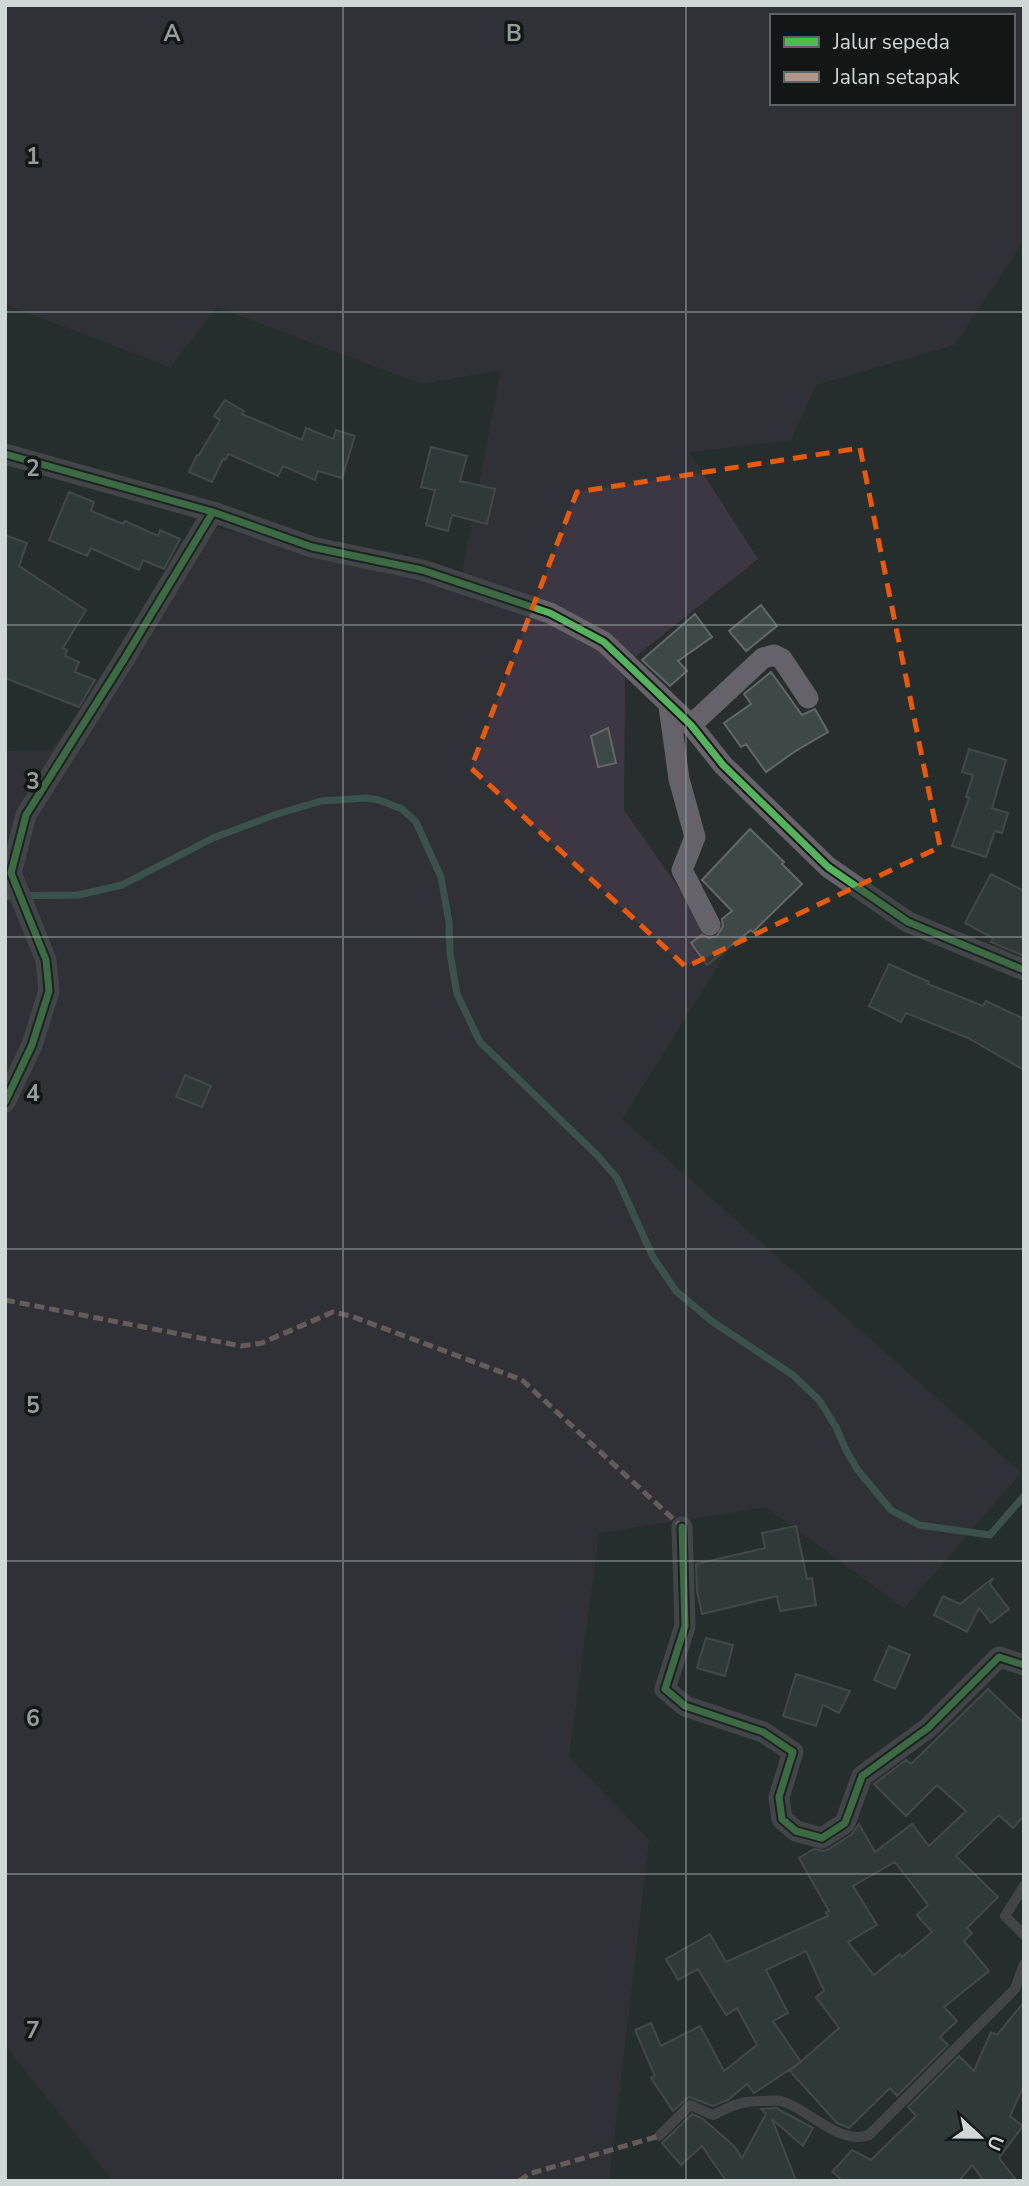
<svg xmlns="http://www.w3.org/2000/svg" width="1029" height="2186" viewBox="0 0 1029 2186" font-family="'Nunito Sans',sans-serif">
	<rect width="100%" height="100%" fill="#272e2d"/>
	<!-- green -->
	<path fill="#3d3743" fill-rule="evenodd" d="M 5,5 L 1024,5 L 1024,240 L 954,345 L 816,385 L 791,440 L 689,452 L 758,559 L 625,665 L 624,810 L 725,954 L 622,1119 L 1021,1473 L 904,1608 L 766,1507 L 599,1533 L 569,1757 L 649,1840 L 609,2181 L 113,2181 L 5,2045 L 5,751 L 51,750 L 217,528 L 460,584 L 501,370 L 422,384 L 217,307 L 170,367 L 5,304 ZM 772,16 L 1013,16 L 1013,103 L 772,103 Z"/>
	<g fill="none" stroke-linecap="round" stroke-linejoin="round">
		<!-- stream -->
		<path stroke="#557c77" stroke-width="7" d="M 5,896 L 78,895 L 122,885 L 213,838 L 277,814 L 321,801 L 367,798 L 379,800 L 402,809 L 416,822 L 441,877 L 449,922 L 450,953 L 457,994 L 480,1042 L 597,1155 L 617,1178 L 653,1257 L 676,1291 L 713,1322 L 793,1375 L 819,1400 L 836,1427 L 845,1448 L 857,1469 L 891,1510 L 919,1525 L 990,1535 L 1024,1496"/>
	</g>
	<!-- building -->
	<path fill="#3d4847" stroke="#626867" stroke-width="2" fill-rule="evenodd" d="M 225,400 L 244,411 L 242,414 L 302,440 L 306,428 L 333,439 L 336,430 L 355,436 L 342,478 L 318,471 L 315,480 L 283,466 L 278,476 L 229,454 L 225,460 L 223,459 L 212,482 L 189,472 L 197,455 L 199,455 L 220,420 L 214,416 Z
		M 431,447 L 467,456 L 460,481 L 495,489 L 487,524 L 452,515 L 448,531 L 426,525 L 435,490 L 421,487 Z
		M 69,492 L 94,502 L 91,511 L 123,524 L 125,521 L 158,536 L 160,530 L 180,539 L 164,569 L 143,560 L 139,570 L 91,548 L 87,556 L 49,540 Z
		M 5,535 L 27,543 L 19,566 L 86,610 L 63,648 L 67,650 L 65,656 L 79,662 L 75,672 L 95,680 L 79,707 L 5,678 Z
		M 761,605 L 777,626 L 746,651 L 729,631 Z
		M 695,614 L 712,637 L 678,661 L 687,671 L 670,686 L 642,660 Z
		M 771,672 L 802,715 L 815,709 L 828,732 L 794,752 L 766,772 L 746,744 L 741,747 L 724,723 L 751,704 L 744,694 Z
		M 608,728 L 616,763 L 598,767 L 591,736 Z
		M 969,749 L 1006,760 L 992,808 L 1008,813 L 1002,833 L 995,831 L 986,857 L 952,846 L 969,798 L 966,797 L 973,775 L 962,772 Z
		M 750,829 L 784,862 L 782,864 L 802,884 L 753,932 L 751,930 L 707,965 L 691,943 L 702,935 L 709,938 L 717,936 L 723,926 L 722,919 L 732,911 L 702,880 Z
		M 991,874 L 1024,891 L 1024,956 L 991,942 L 993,938 L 965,923 Z
		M 889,964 L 929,982 L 928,984 L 983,1006 L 986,1001 L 1024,1019 L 1024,1070 L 968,1038 L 906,1013 L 901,1022 L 869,1006 Z
		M 185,1075 L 211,1086 L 202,1107 L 176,1097 Z
		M 796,1526 L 807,1579 L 812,1578 L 816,1605 L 780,1611 L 777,1596 L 702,1614 L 697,1591 L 696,1564 L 765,1548 L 762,1533 Z
		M 993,1578 L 990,1584 L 1009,1609 L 991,1623 L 979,1608 L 967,1632 L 934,1615 L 943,1596 L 960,1604 Z
		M 706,1638 L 733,1645 L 725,1676 L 697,1668 Z
		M 889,1646 L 910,1655 L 895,1689 L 874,1680 Z
		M 796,1674 L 850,1691 L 839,1713 L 823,1705 L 816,1726 L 783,1716 Z
		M 988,1689 L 1024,1723 L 1024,1816 L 1013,1828 L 999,1815 L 956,1856 L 998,1897 L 967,1928 L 972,1933 L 964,1941 L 989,1971 L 944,2007 L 957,2021 L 940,2037 L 948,2045 L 897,2096 L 890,2088 L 849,2128 L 837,2123 L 790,2071 L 839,2028 L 816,1997 L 824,1991 L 806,1951 L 766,1970 L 788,2013 L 773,2021 L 801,2062 L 754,2093 L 747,2084 L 728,2100 L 713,2106 L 689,2097 L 673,2111 L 651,2078 L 655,2076 L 635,2030 L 651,2023 L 661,2046 L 700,2026 L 724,2071 L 757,2045 L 737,2008 L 726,2015 L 698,1969 L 678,1980 L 666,1959 L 710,1934 L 726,1962 L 828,1916 L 826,1912 L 829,1911 L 799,1858 L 814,1849 L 824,1851 L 829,1849 L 852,1834 L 859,1824 L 875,1852 L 912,1824 L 929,1846 L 966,1811 L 937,1785 L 906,1816 L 874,1784 L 906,1760 L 911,1764 ZM 895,1862 L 928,1905 L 917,1915 L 932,1932 L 902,1957 L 900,1954 L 874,1975 L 848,1942 L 877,1925 L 853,1886 Z
		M 1024,2002 L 1024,2085 L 1010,2116 L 1023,2126 L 999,2158 L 1017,2181 L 984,2181 L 972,2165 L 959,2181 L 843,2181 L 832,2172 L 852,2150 L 871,2160 L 916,2116 L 908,2107 L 959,2056 L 974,2071 L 991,2032 L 997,2035 Z
		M 776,2108 L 813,2128 L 803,2146 L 772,2119 L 796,2181 L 726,2181 L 702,2146 L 681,2165 L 662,2143 L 692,2114 L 703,2119 L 734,2146 L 742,2158 L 766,2114 L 761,2109 Z"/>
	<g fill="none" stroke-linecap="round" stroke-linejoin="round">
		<!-- service -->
		<path stroke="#656369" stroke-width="10" d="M 1024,1886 L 1005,1916 L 1024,1935
			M 659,2136 L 690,2105 L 713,2115 C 734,2105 740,2101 764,2101 C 769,2101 776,2100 781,2101 C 808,2108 839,2146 869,2135 L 1015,1989 L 1024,1964"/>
		<!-- minor -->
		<path stroke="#656369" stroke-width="21" d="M 5,454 L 213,512 L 312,547 L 422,570 L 550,613 L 604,642 L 691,725 L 723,765 L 828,867 L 908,922 L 1024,970
			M 669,706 L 679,779 L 695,837 L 682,870 L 710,925
			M 691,725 L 763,658 L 774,655 L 782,659 L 808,698
			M 5,1102 L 32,1045 L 49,991 L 46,960 L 11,873 L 26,815 L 123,661 L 213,512
			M 682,1527 L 685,1626 L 665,1689 L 685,1706 L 763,1732 L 793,1752 L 779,1797 L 782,1819 L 796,1831 L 822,1838 L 845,1823 L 862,1776 L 928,1728 L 999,1657 L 1024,1665"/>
		<!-- quiet -->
		<path stroke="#b2968c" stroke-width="5" stroke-dasharray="10 5" stroke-linecap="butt" d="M 5,1300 L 241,1346 L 262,1343 L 333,1312 L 351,1316 L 522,1380 L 682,1527
			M 519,2181 L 529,2174 L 659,2136"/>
		<defs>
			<path id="cycleway" d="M 5,454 L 213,512 L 312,547 L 422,570 L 550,613 L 604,642 L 691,725 L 723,765 L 828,867 L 908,922 L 1024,970
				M 5,1102 L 32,1045 L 49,991 L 46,960 L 11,873 L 26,815 L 123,661 L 213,512
				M 682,1527 L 685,1626 L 665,1689 L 685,1706 L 763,1732 L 793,1752 L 779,1797 L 782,1819 L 796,1831 L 822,1838 L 845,1823 L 862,1776 L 928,1728 L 999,1657 L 1024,1665"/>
		</defs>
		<!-- cycleway casing -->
		<use href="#cycleway" stroke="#121716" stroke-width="11"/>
		<!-- cycleway -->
		<use href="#cycleway" stroke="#56b35d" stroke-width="7"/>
	</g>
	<!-- marked area -->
	<path d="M0 0H1029V2186H0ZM 860,448 L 940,847 L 686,967 L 471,768 L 577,492 Z" fill="#272e2d" fill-opacity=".55" fill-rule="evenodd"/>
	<path fill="none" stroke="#e8590c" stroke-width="5" stroke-dasharray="14 9" stroke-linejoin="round" d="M 860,448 L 940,847 L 686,967 L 471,768 L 577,492 Z"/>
	<!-- grid -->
	<path fill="none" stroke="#959c9c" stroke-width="2" stroke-opacity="0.55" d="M 343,5 L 343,2181M 686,5 L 686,2181M 5,312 L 1024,312M 5,625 L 1024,625M 5,937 L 1024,937M 5,1249 L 1024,1249M 5,1561 L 1024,1561M 5,1874 L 1024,1874"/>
	<g font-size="23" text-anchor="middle" font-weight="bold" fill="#959c9c" stroke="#121716" stroke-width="7" stroke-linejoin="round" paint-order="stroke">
		<text x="172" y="41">A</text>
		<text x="514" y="41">B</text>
		<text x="33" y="164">1</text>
		<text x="33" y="476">2</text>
		<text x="33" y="789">3</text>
		<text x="33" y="1101">4</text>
		<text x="33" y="1413">5</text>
		<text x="33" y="1726">6</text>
		<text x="33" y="2038">7</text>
	</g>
	<!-- border -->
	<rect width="1029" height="2186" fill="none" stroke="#d0d8d7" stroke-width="14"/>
	<!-- legend -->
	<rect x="770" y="14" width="245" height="91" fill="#121716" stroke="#5e6463" stroke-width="2"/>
	<rect x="784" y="37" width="35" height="10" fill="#56b35d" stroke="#5e6463" stroke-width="2"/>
	<text x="833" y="49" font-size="21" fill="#d0d8d7">Jalur sepeda</text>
	<rect x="784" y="72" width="35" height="10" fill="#b2968c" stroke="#5e6463" stroke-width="2"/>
	<text x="833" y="84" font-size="21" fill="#d0d8d7">Jalan setapak</text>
	<!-- north arrow -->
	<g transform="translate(980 2137) rotate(112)" stroke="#121716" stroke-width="5" paint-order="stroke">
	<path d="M0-5L12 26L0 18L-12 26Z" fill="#d0d8d7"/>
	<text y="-10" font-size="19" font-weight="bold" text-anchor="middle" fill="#d0d8d7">U</text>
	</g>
</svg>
